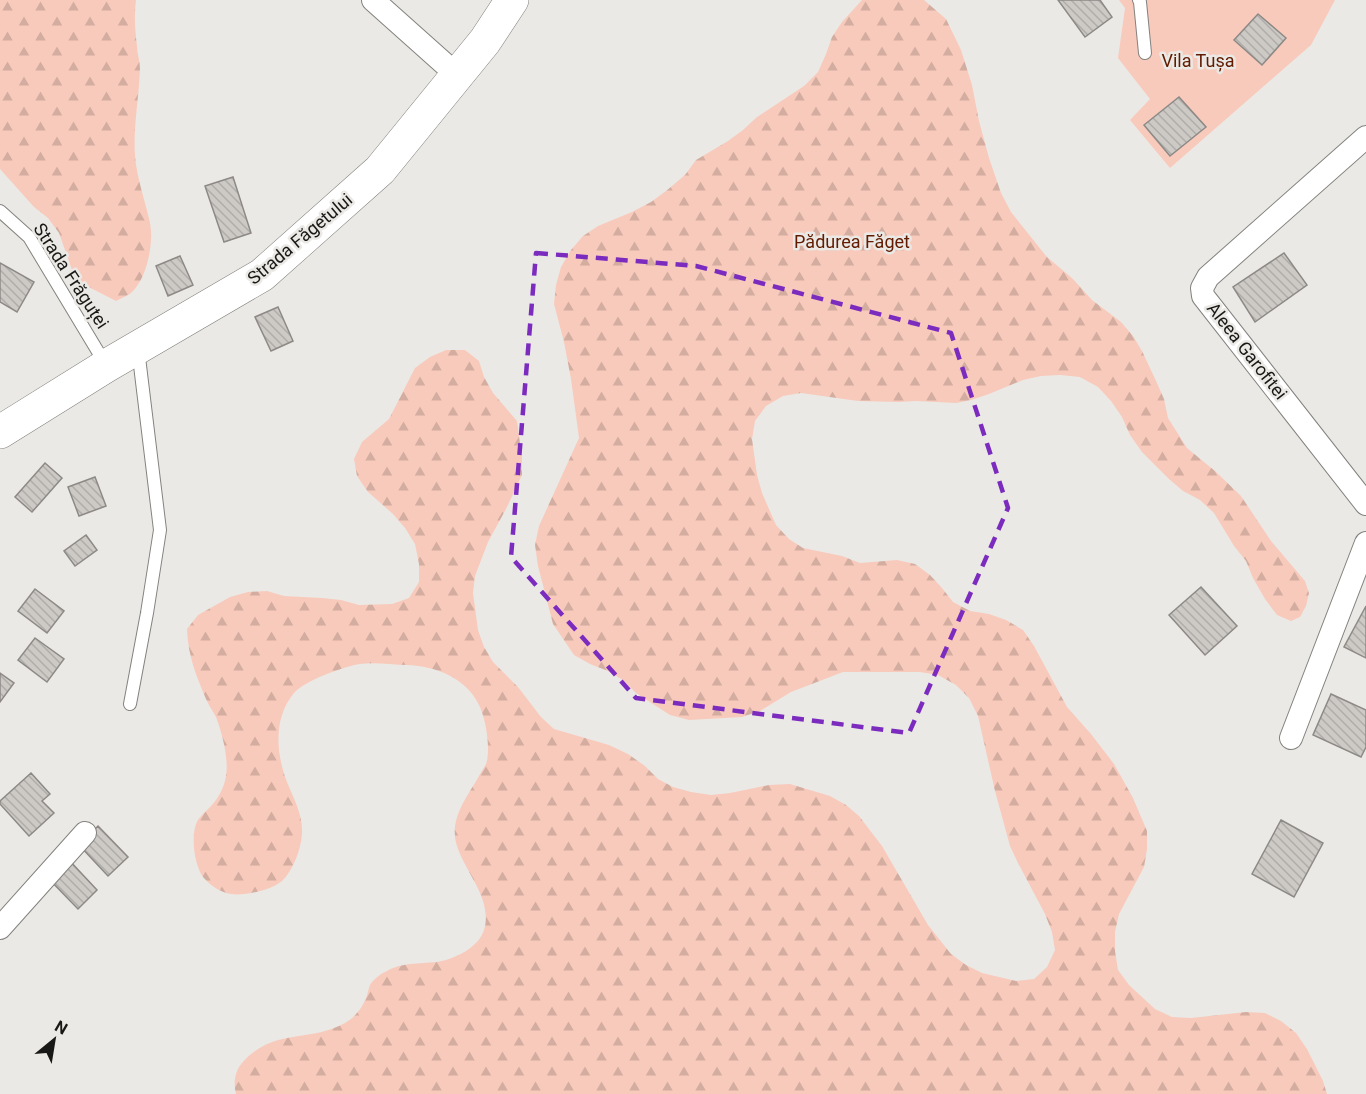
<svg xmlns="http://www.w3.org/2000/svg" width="1366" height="1094" viewBox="0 0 1366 1094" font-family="Roboto,sans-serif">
	<defs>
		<pattern id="forest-firs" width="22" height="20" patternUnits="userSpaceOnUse" patternTransform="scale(1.5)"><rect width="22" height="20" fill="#f8cabc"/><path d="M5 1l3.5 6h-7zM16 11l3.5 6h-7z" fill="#d4ada1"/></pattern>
		<pattern id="building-back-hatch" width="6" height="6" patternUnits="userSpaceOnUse" patternTransform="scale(1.5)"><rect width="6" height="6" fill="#cdcac6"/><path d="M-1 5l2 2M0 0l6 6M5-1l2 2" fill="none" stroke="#afada9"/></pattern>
	</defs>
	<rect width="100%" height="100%" fill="#ebe9e5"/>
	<!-- forest -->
	<path fill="url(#forest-firs)" d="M 0,0 L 136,0 C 134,15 135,30 137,46 C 137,53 140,61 140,69 C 139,98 133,127 135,156 C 137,179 145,200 150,223 C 154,243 147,278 132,292 C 128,296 121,298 116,301 L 83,284 L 72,270 L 59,233 L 48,218 L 34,207 L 0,169 Z
		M 862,0 L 924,0 L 946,19 L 961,50 L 972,85 L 979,121 L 989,158 L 1001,193 L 1011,212 L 1046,256 L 1073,279 L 1092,300 L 1121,322 L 1133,336 L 1142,351 L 1157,383 L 1164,399 L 1168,418 L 1187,448 L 1215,471 L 1241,496 L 1271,541 L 1305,581 L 1309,593 L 1306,606 L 1300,617 L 1291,621 L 1277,615 L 1265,599 L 1253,578 L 1246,561 L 1234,546 L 1214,513 L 1200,500 L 1183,491 L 1169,479 L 1142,452 L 1130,435 L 1122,417 L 1111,401 L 1098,387 L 1080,377 L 1060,375 L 1041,376 L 1023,380 L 989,394 L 971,400 L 956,403 L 916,401 L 898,402 L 858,401 L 801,393 L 783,396 L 766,406 L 755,421 L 752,439 L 757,475 L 762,493 L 776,525 L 789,539 L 803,548 L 842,556 L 860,563 L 897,560 L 915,564 L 930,575 L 942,588 L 953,602 L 970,611 L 989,614 L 1006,620 L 1023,630 L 1034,646 L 1067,707 L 1091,734 L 1114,764 L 1133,798 L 1147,831 L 1147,849 L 1144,867 L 1119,914 L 1115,932 L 1115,951 L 1118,970 L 1129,985 L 1155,1009 L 1172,1017 L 1191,1018 L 1246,1012 L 1265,1013 L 1281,1021 L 1296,1033 L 1307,1049 L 1323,1081 L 1327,1094 L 236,1094 C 233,1083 235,1071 242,1063 C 275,1025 315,1045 351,1019 C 357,1014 363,1006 366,998 C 368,994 368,989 370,985 C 372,981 380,974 385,972 C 401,962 419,964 437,962 C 455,959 478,948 484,930 C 493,901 467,874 458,849 C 447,821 466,799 479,776 C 481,772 484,768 486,764 C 491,750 486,719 479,705 C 466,678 436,666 407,665 C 392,665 375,662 360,664 C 345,666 304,681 294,693 C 273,718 276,754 287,782 C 293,797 303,815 302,832 C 302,847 293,871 282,881 C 272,890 244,896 231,894 C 221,893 210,885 203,877 C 194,865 190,833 198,820 C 199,818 206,811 207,810 C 217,801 224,789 226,776 C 229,758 222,733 216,717 C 213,711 209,706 206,699 C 196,675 188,656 187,629 L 198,615 L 230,597 L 248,592 L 267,591 L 284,596 L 322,598 L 341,600 L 359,605 L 392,604 L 409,598 L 419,582 L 419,564 L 415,544 L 405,528 L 393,514 L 368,492 L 357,476 L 354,459 L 362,442 L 389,419 L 415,368 L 430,357 L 446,350 L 465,350 L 479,361 L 484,377 L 493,393 L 517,421 L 522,458 L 522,475 L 506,509 L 488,542 L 475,576 L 473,593 L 478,630 L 484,647 L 493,662 L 518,687 L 541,717 L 554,729 L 609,745 L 628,754 L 645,766 L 658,779 L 673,787 L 691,792 L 711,795 L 730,793 L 769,785 L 790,784 L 830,796 L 846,805 L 859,816 L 882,846 L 928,925 L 951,954 L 966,965 L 982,973 L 1016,981 L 1034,979 L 1047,967 L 1055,950 L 1052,932 L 1045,914 L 1018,863 L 1010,846 L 995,791 L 978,716 L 969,698 L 956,685 L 938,675 L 920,672 L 843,672 L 791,692 L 760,711 L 742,717 L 689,720 L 670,715 L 636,693 L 623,680 L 608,671 L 590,664 L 574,655 L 553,624 L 538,566 L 535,545 L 539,526 L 579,438 L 571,379 L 564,342 L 554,304 L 556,285 L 561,267 L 571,250 L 583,236 L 598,226 L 632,212 L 651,202 L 666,191 L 685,175 L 696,160 L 728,141 L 743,130 L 757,117 L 804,86 L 818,72 L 826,54 L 832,37 L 842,22 Z"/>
	<!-- park -->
	<path fill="#f8cabc" d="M 1119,0 L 1335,0 L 1311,45 L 1170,168 L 1130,120 L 1150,99 L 1118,58 L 1125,8 Z"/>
	<!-- building -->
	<path fill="url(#building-back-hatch)" stroke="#8c8986" stroke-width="1.5" d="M 1058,0 L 1100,0 L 1112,17 L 1085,37 Z
		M 1258,14 L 1286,38 L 1262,65 L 1234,40 Z
		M 1179,97 L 1206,127 L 1170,156 L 1144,125 Z
		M 233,177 L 251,233 L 224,242 L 205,186 Z
		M 1284,253 L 1307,285 L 1255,322 L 1233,287 Z
		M 180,256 L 193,285 L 168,296 L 156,266 Z
		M 0,263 L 34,282 L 17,312 L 0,302 Z
		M 278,307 L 293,341 L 271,351 L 255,317 Z
		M 45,463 L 62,478 L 32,512 L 15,497 Z
		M 95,477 L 106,506 L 79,516 L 68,487 Z
		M 86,535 L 97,550 L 75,566 L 64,551 Z
		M 1201,587 L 1237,626 L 1205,655 L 1169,615 Z
		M 35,589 L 64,611 L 47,633 L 18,611 Z
		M 1366,606 L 1366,658 L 1344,647 Z
		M 35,638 L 64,659 L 47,682 L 18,660 Z
		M 0,673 L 14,683 L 0,702 Z
		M 1331,694 L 1366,710 L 1366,747 L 1361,757 L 1313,735 Z
		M 31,773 L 50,794 L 42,801 L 54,813 L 29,836 L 0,804 L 0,801 Z
		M 1281,820 L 1323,843 L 1294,897 L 1252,874 Z
		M 98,826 L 128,857 L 108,876 L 79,845 Z
		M 68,859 L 97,890 L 78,909 L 48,878 Z"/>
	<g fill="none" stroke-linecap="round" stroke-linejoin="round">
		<defs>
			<path id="lane" d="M 1139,0 L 1140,2 L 1145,53
				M 0,211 L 29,237 L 106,365
				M 130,704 L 147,613 L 160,530 L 138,349"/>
			<path id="street" d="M 373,0 L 457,75
				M 1366,137 L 1208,277 L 1202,288 L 1203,296 L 1366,504
				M 1291,738 L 1366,543
				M 0,928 L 85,833"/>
			<path id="secondary" d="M 0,432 L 106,366 L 262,275 L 380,170 L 485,41 L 512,0"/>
		</defs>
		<!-- lane casing -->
		<use href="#lane" stroke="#83827e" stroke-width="14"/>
		<!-- street casing -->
		<use href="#street" stroke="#83827e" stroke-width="24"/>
		<!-- secondary casing -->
		<use href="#secondary" stroke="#83827e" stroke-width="34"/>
		<!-- lane -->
		<use href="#lane" stroke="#fff" stroke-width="12"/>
		<!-- street -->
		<use href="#street" stroke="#fff" stroke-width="22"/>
		<!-- secondary -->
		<use href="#secondary" stroke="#fff" stroke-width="33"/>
	</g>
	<!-- marked area -->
	<path fill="none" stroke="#7b2cbf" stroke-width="4.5" stroke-dasharray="12 8" stroke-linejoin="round" d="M 536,253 L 696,266 L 951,333 L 1008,508 L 909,733 L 636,698 L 511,557 Z"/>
	<g text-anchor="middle" stroke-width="5" stroke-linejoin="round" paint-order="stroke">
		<!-- park labels -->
		<g font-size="18" fill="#621b01" stroke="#ebe9e5">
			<text x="1198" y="67">Vila Tușa</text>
			<text x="852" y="248">Pădurea Făget</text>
		</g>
		<!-- street labels -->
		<g font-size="18" fill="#181816" stroke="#ebe9e5">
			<text transform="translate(300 239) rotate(-40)" y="6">Strada Făgetului</text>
			<text transform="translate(71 276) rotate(57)" y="6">Strada Frăguței</text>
			<text transform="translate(1247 351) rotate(52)" y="6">Aleea Garofitei</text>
		</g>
	</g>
	<!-- north arrow -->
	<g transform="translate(54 1040) rotate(30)" stroke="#ebe9e5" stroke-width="4.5" paint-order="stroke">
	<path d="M0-4.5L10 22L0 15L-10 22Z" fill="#181816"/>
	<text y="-9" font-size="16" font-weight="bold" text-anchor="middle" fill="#181816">N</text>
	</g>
</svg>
